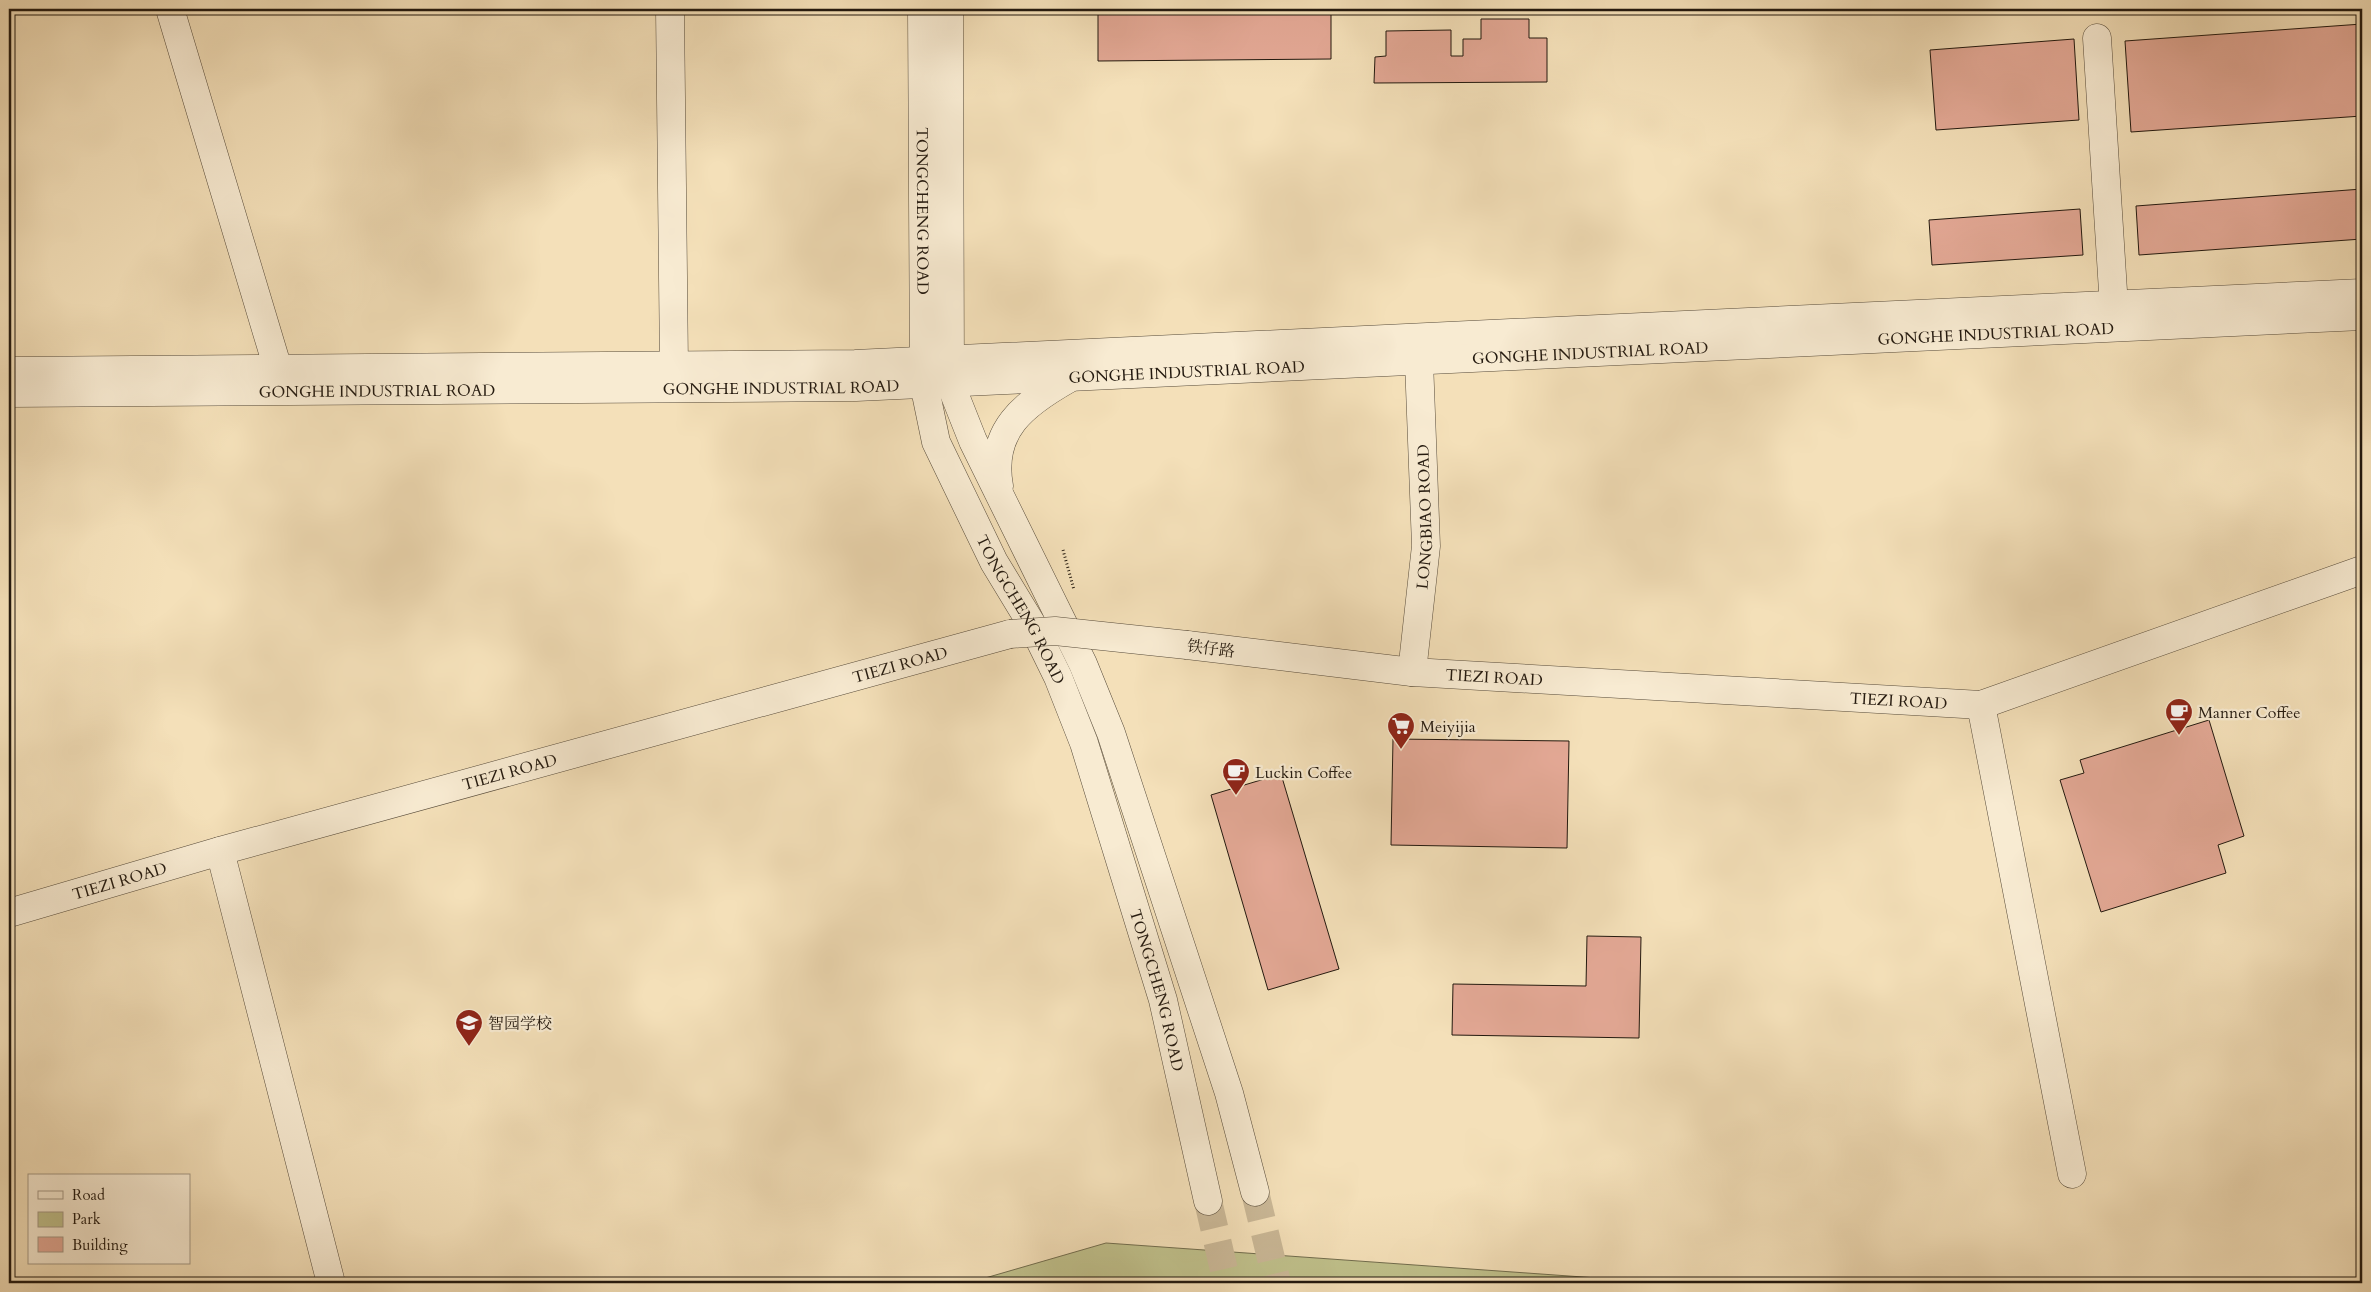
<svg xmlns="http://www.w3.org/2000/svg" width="2371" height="1292" viewBox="0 0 2371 1292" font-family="Cardo,'Noto Serif SC',serif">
	<rect width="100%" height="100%" fill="#f4e0b9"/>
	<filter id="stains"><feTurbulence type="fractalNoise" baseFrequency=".004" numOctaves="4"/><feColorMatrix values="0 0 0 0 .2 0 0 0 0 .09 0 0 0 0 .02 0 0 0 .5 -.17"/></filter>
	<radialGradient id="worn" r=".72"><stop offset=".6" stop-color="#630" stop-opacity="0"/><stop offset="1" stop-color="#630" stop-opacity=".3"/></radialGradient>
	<!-- green -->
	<path fill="#c0c18c" stroke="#726d4e" d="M 1106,1243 L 1667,1283 L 968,1283 Z"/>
	<!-- building -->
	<path fill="#e3a895" stroke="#23190f" d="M 1098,9 L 1331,9 L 1331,59 L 1098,61 Z
		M 1481,19 L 1529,19 L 1529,38 L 1547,38 L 1547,82 L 1374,83 L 1375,57 L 1386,56 L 1386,31 L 1451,30 L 1451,56 L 1463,56 L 1463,39 L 1481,39 Z
		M 2362,24 L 2362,116 L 2131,132 L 2125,41 Z
		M 2074,39 L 2079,120 L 1936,130 L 1930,50 Z
		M 2362,189 L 2362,239 L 2139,255 L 2136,206 Z
		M 2080,209 L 2083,255 L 1932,265 L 1929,220 Z
		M 2209,720 L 2244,836 L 2218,845 L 2226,873 L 2101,912 L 2060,780 L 2084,773 L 2080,760 Z
		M 1393,739 L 1569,741 L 1567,848 L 1391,845 Z
		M 1281,774 L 1339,969 L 1268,990 L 1211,795 Z
		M 1587,936 L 1641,937 L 1639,1038 L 1452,1035 L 1453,984 L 1586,986 Z"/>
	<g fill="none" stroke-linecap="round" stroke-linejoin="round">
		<!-- minor-tunnel -->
		<path stroke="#cab897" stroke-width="28" stroke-dasharray="28 14" stroke-linecap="butt" d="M 1255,1192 L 1277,1283
			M 1208,1201 L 1227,1283"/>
		<defs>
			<g id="minor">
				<path d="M 170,9 L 278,369"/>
				<path d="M 670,9 L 674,366"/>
				<path id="s1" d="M 922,9 L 924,384 L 936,442 L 994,562 L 1034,628 L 1058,677 L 1084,743 L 1163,1000 L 1208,1201"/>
				<path d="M 949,9 L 950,383 L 973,441 L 1083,664 L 1111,733 L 1229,1093 L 1255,1192"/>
				<path d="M 2097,38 L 2115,323"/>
				<path d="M 9,371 L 855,364 L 2362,293"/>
				<path id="s2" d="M 9,393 L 856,387 L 2362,316"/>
				<path d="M 999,486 C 989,430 1024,404 1068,379"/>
				<path id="s3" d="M 1187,645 L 1412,672 L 1981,705 L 2362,570"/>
				<path id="s4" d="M 1412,672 L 1426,546 L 1419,361"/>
				<path d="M 1981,705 L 2072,1174"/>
				<path d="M 220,851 L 331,1283"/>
				<path id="s5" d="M 9,913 L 220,851 L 1010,634"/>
			</g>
		</defs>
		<!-- minor casing -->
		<use href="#minor" stroke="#574b3a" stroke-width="29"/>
		<!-- path -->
		<path stroke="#23190f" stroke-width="3" stroke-dasharray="1 2.5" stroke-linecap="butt" d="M 1063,550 L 1074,590"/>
		<!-- minor -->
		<use href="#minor" stroke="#f8ebd2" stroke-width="28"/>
		<defs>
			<path id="minor-bridge" d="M 1010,634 L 1055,631 L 1187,645"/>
		</defs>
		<!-- minor-bridge casing -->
		<use href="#minor-bridge" stroke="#574b3a" stroke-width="29" stroke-linecap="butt"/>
		<!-- minor-bridge -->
		<use href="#minor-bridge" stroke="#f8ebd2" stroke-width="28"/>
	</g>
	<!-- icons -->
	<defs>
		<symbol id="cafe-pin" viewBox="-11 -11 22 30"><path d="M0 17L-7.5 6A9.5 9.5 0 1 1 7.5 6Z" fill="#8f2418" stroke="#f8ebd2"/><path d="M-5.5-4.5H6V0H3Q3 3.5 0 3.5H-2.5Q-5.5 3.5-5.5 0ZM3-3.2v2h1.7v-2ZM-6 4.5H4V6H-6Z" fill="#fff"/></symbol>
		<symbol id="supermarket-pin" viewBox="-11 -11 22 30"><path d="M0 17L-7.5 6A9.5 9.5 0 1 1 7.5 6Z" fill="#8f2418" stroke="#f8ebd2"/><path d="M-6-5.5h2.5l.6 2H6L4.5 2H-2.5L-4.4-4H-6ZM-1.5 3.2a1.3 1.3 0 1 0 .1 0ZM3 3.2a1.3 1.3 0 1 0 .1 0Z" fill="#fff"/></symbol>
		<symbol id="school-pin" viewBox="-11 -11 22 30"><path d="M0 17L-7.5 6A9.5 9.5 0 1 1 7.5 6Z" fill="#8f2418" stroke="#f8ebd2"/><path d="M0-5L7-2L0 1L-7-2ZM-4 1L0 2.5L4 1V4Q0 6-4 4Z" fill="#fff"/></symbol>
	</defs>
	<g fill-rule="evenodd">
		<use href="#cafe-pin" x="2163" y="696" width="32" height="43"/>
		<use href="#supermarket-pin" x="1385" y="710" width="32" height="43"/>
		<use href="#cafe-pin" x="1220" y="756" width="32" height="43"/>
		<use href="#school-pin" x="453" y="1007" width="32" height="43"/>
	</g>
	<g text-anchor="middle" stroke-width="4.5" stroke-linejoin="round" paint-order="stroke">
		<!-- street labels -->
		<g font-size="16" fill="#23190f" stroke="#f8ebd2">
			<text dy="6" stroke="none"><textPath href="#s1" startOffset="202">TONGCHENG ROAD</textPath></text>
			<text dy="6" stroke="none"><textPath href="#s2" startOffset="1988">GONGHE INDUSTRIAL ROAD</textPath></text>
			<text dy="6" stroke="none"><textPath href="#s2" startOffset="1582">GONGHE INDUSTRIAL ROAD</textPath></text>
			<text dy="6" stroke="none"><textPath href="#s2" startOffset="1178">GONGHE INDUSTRIAL ROAD</textPath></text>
			<text dy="6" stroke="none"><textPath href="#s2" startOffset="772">GONGHE INDUSTRIAL ROAD</textPath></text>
			<text dy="6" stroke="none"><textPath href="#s2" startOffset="368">GONGHE INDUSTRIAL ROAD</textPath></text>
			<text dy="6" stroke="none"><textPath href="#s4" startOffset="156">LONGBIAO ROAD</textPath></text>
			<text dy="6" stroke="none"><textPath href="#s1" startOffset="622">TONGCHENG ROAD</textPath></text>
			<text transform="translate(1211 648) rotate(7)" y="6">铁仔路</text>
			<text dy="6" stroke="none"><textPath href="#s5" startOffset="925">TIEZI ROAD</textPath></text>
			<text dy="6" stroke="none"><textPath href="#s3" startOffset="309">TIEZI ROAD</textPath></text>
			<text dy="6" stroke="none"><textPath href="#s3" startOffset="714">TIEZI ROAD</textPath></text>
			<text dy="6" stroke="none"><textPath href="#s5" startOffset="520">TIEZI ROAD</textPath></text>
			<text dy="6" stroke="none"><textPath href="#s5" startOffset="115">TIEZI ROAD</textPath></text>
			<text dy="6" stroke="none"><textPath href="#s1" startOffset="1028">TONGCHENG ROAD</textPath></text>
		</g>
		<!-- poi labels -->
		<g font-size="16" fill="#23190f" stroke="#f8ebd2" text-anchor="start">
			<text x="2198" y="718">Manner Coffee</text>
			<text x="1420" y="732">Meiyijia</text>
			<text x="1255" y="778">Luckin Coffee</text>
			<text x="488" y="1029">智园学校</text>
		</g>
	</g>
	<!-- margin -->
	<rect width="2371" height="1292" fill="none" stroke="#f4e0b9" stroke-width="30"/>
	<rect x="10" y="10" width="2351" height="1272" fill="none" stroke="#23190f" stroke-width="2.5"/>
	<rect x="15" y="15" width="2341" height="1262" fill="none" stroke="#23190f"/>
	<!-- legend -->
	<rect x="28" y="1174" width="162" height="90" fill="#f8ebd2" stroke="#a39784"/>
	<rect x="38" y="1191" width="25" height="8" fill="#f8ebd2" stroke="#a39784"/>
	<text x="72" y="1200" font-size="15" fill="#23190f">Road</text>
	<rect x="38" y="1212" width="25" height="15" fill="#c0c18c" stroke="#a39784"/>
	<text x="72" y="1224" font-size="15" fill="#23190f">Park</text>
	<rect x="38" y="1237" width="25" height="15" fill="#e3a895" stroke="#a39784"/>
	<text x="72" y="1250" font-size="15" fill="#23190f">Building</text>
	<rect width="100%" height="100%" filter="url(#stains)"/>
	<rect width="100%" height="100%" fill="url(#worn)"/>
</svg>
